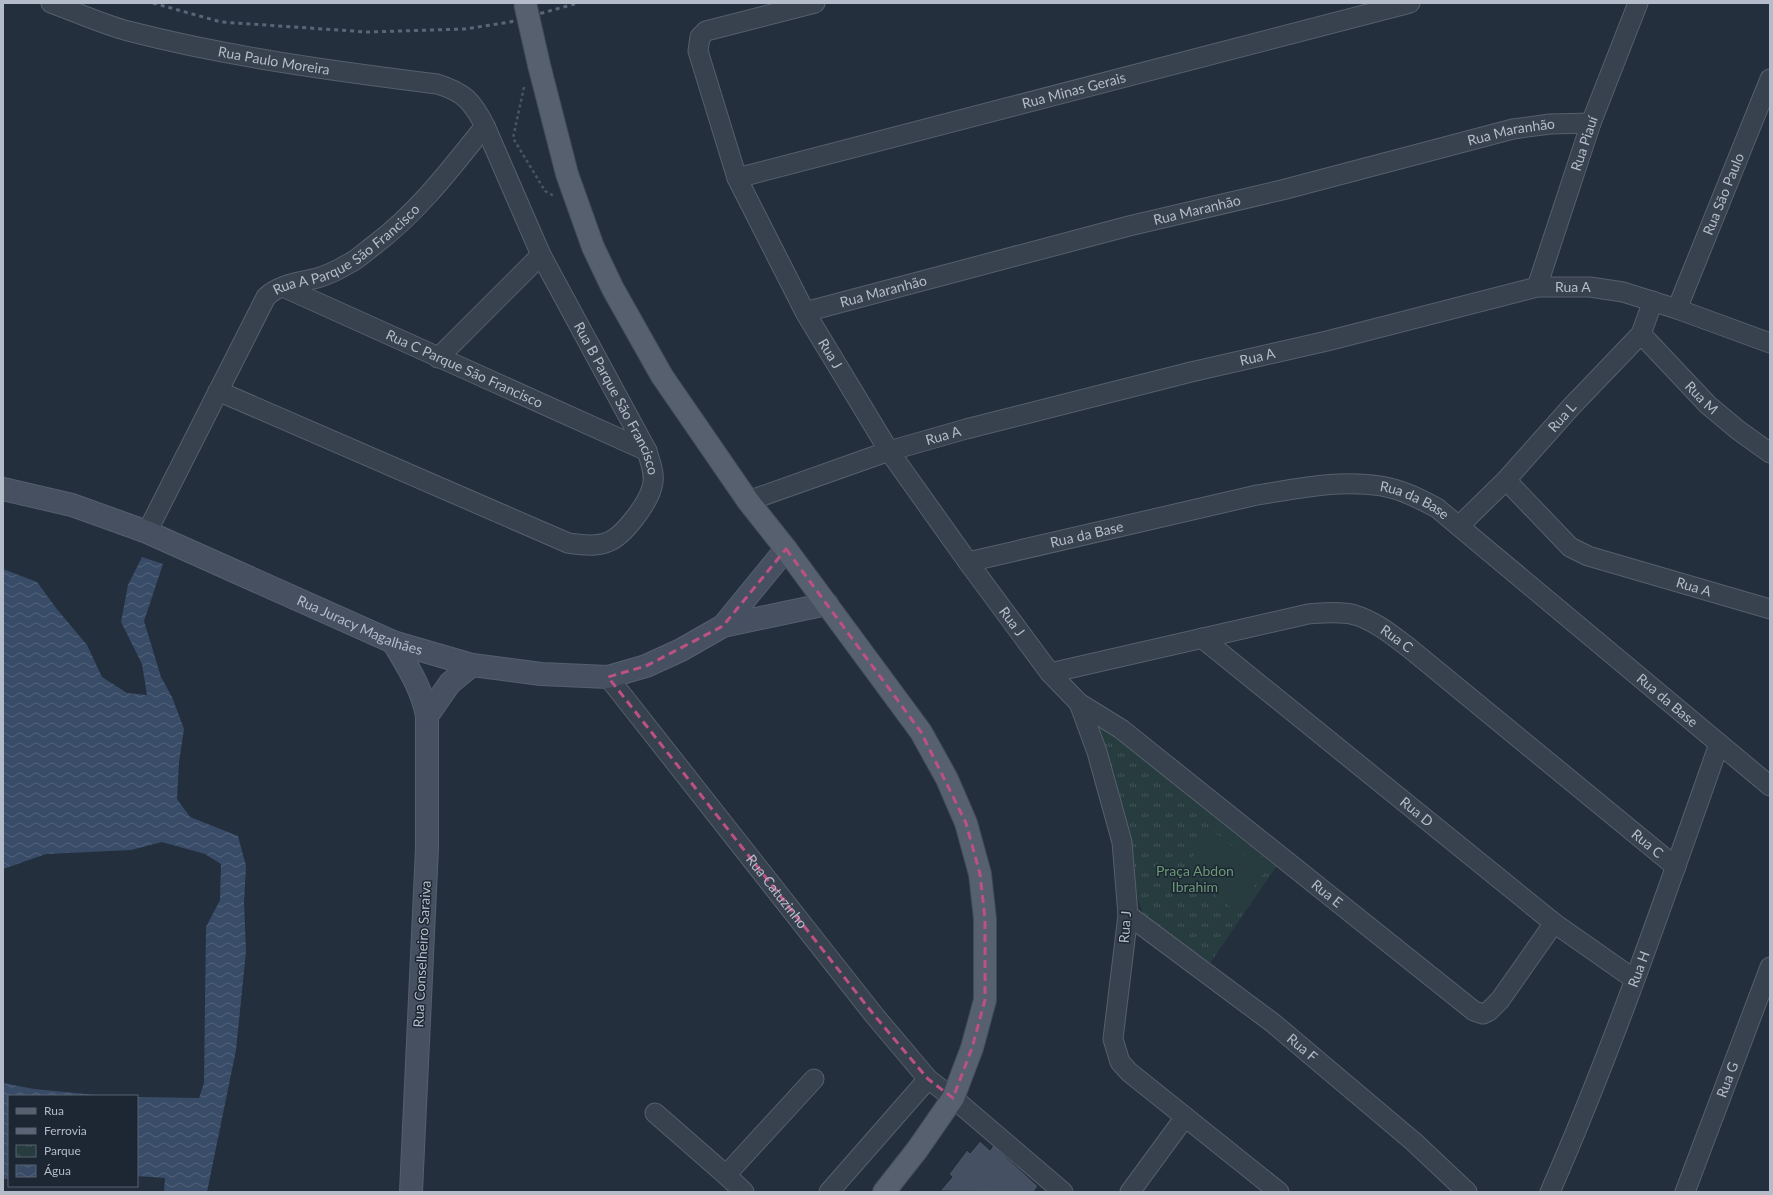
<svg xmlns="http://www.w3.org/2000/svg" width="1773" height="1195" viewBox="0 0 1773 1195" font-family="Lato,sans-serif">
	<defs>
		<pattern id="park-tufts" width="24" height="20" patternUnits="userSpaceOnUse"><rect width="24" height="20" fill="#263c3f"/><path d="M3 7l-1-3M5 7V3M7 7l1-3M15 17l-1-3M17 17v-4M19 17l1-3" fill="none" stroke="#435659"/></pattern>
		<pattern id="water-waves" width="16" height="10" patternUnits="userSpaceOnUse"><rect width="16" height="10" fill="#394c67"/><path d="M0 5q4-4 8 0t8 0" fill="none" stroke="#53647b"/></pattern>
	</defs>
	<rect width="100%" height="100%" fill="#242f3e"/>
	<!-- park -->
	<path fill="url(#park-tufts)" d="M 1101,724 L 1276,867 L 1208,966 L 1144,916 L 1134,888 L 1133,851 L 1130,840 L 1094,726 Z"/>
	<!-- pitch -->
	<path fill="#263c3f" d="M 1210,829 L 1265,871 L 1237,912 L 1184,871 Z"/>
	<!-- water -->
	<path fill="url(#water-waves)" d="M 142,557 L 163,564 L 144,621 L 161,677 L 172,697 L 184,729 L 179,762 L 177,799 L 190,817 L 238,836 L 246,866 L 244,903 L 246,951 L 236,1050 L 207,1192 L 164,1192 L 165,1178 L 137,1176 L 137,1097 L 199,1098 L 204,1083 L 206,927 L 220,900 L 221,864 L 205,854 L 162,842 L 131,850 L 46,854 L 3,869 L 3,569 L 37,582 L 56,608 L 87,645 L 102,677 L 127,693 L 147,695 L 142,664 L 121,622 L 128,585 Z
		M 3,1083 L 34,1089 L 107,1096 L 9,1096 L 9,1179 L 3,1179 Z"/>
	<!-- building -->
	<path fill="#455162" stroke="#1f2835" d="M 980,1141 L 990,1150 L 993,1145 L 1038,1186 L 1034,1192 L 940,1191 L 952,1177 L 949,1174 L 967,1150 L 970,1153 Z"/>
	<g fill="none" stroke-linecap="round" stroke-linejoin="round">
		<defs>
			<g id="street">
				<path id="s1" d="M 51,3 C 76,12 102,24 128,31 C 229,57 333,71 437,84 C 464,92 472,101 485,126 L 541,255 L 647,451 C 650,462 656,475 652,487 C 648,503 624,536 608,542 C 596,547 581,545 568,543 L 218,391"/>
				<path id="s2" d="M 815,3 L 706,31 L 700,37 L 698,51 L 737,178 L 805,312 L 889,451 L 968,562 L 1050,673 L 1079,703 L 1097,752 L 1122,842 L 1128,915 L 1113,1039 L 1120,1062 L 1129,1072 L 1279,1192"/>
				<path id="s3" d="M 737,178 L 1410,3"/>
				<path id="s4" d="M 283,287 L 647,451"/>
				<path id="s5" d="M 1537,287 L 1591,123 L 1638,3"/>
				<path id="s6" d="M 1677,309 L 1770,79"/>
				<path id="s7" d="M 805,312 L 1129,226 L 1282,190 L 1513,129 L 1550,124 L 1591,123"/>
				<path id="s8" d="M 1641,334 L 1708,405 L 1738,430 L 1770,453"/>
				<path d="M 438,358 L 541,255"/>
				<path id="s9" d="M 1506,480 L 1570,547 L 1588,556 L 1770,609"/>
				<path id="s10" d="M 748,501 L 889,451 L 966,429 L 1191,372 L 1327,341 L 1537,287 L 1590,287 L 1623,292 L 1677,309 L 1770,343"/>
				<path id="s11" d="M 1459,526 L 1506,480 L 1571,407 L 1641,334 L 1653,301"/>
				<path id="s12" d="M 147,532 L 266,297 C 279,284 301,282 317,278 C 328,275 338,270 348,264 C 357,260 365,252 373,246 C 417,213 450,170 485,126"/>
				<path id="s13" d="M 968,562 L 1257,495 C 1297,489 1340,479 1381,486 C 1401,489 1420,499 1437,508 L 1770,786"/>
				<path id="s14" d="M 1202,638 L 1554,923 L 1634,979"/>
				<path id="s15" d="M 1050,673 L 1308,614 C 1323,613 1340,611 1355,615 C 1375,621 1392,635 1408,647 L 1676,867"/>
				<path id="s16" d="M 608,677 L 874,1015 L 928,1079 L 953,1098 L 1063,1192"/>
				<path id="s17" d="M 1079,703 L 1121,729 L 1474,1011 L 1483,1014 L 1489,1011 L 1500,1000 L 1554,923"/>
				<path id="s18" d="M 1128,915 L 1273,1023 L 1414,1142 L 1467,1192"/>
				<path d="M 655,1113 L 726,1175"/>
				<path d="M 744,1192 L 726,1175 L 814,1079"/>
				<path d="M 829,1192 L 928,1079"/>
				<path d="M 1130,1192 L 1185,1117"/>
				<path id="s19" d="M 1550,1192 C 1614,1046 1666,894 1719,744"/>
				<path id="s20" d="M 1685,1192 L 1770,967"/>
			</g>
			<g id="secondary">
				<path id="s21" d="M 3,489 L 72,505 L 147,532 L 393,642 L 472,665 L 541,674 L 608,677 L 646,666 L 681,650 L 723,626 L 827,604"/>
				<path d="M 723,626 L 786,549"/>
				<path d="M 393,642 C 407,666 422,688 427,716 L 427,848 L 411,1192"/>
				<path d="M 427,716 L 450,683 L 472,665"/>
			</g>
			<path id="primary" d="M 539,65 L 567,174 L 593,247 L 613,289 L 662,376 L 748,501 L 786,549 L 921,732 L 947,779 L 966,823 L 980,874 L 985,919 L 985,1000 L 972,1048 L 953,1098 L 917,1150 L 884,1192"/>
		</defs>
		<!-- street casing -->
		<use href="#street" stroke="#565f6c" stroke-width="21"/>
		<!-- secondary casing -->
		<use href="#secondary" stroke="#565f6c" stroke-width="24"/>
		<!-- primary casing -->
		<use href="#primary" stroke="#414a57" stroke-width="24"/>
		<!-- path -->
		<path stroke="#44595c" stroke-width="2.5" stroke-dasharray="3 3" stroke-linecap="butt" d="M 524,87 L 513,138 L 545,191 L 554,196"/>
		<!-- street -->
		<use href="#street" stroke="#38414e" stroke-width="19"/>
		<!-- secondary -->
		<use href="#secondary" stroke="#465061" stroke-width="22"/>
		<!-- primary -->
		<use href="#primary" stroke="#56606e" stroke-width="22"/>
		<!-- rail -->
		<path stroke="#5a6575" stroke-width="3" stroke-dasharray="4 4" stroke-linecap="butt" d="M 153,3 L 221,22 L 367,32 L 465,29 L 510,22 L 578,3"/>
		<defs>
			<path id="primary-bridge" d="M 525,3 L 539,65"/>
		</defs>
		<!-- primary-bridge casing -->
		<use href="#primary-bridge" stroke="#414a57" stroke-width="24" stroke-linecap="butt"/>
		<!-- primary-bridge -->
		<use href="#primary-bridge" stroke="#56606e" stroke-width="22"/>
	</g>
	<!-- marked area -->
	<path fill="none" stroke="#bd5182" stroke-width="3" stroke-dasharray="8 5" stroke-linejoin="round" d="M 786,549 L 921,732 L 966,823 L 980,874 L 985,919 L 985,1000 L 972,1048 L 953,1098 L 928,1079 L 874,1015 L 608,677 L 646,666 L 723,626 Z"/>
	<g text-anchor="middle" stroke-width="3" stroke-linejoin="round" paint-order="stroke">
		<!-- street labels -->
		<g font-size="14" fill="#b4bcc9" stroke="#1d2633">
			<text dy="5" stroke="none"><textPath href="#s1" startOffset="231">Rua Paulo Moreira</textPath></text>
			<text dy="5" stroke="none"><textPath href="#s3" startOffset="348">Rua Minas Gerais</textPath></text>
			<text dy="5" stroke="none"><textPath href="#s7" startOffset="729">Rua Maranhão</textPath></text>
			<text dy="5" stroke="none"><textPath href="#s5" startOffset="151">Rua Piauí</textPath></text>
			<text dy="5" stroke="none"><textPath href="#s6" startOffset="124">Rua São Paulo</textPath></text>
			<text dy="5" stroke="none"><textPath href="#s7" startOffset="405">Rua Maranhão</textPath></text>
			<text dy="5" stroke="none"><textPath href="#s12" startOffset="358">Rua A Parque São Francisco</textPath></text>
			<text dy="5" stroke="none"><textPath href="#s10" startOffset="854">Rua A</textPath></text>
			<text dy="5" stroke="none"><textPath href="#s7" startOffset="81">Rua Maranhão</textPath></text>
			<text dy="5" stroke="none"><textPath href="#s2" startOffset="467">Rua J</textPath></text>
			<text dy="5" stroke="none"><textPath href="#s10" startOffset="530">Rua A</textPath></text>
			<text dy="5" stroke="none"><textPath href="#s4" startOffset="199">Rua C Parque São Francisco</textPath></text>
			<text dy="5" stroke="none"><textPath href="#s8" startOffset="88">Rua M</textPath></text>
			<text dy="5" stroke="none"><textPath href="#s1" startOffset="765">Rua B Parque São Francisco</textPath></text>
			<text dy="5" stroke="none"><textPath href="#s11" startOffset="150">Rua L</textPath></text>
			<text dy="5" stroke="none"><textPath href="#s10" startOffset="206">Rua A</textPath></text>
			<text dy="5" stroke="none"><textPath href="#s13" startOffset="458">Rua da Base</textPath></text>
			<text dy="5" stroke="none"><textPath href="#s13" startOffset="122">Rua da Base</textPath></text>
			<text dy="5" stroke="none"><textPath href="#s9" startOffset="223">Rua A</textPath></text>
			<text dy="5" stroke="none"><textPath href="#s2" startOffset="791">Rua J</textPath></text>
			<text dy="5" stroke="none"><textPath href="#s21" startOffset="383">Rua Juracy Magalhães</textPath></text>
			<text dy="5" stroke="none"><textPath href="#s15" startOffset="360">Rua C</textPath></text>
			<text dy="5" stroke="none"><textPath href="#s13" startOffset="782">Rua da Base</textPath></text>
			<text dy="5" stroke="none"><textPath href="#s14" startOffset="276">Rua D</textPath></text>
			<text dy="5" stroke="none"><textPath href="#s15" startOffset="684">Rua C</textPath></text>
			<text dy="5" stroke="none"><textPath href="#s16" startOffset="273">Rua Catuzinho</textPath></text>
			<text dy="5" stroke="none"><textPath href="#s17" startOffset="313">Rua E</textPath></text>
			<text transform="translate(1125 927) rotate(-86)" y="5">Rua J</text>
			<text transform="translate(422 954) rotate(-87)" y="5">Rua Conselheiro Saraiva</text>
			<text dy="5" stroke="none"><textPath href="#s19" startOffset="240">Rua H</textPath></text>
			<text dy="5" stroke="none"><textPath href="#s18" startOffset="219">Rua F</textPath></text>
			<text dy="5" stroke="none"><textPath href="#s20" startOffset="120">Rua G</textPath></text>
		</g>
		<!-- park labels -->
		<g font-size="14" fill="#6b9a76" stroke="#1d2633">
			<text x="1195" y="876">Praça Abdon<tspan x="1195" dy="16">Ibrahim</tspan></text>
		</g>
	</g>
	<!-- border -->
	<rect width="1773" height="1195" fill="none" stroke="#b4bcc9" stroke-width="8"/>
	<!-- legend -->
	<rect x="8" y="1095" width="130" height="92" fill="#1d2633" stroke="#59626f"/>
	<rect x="16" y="1108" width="20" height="6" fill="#56606e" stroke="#59626f"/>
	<text x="44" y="1115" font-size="12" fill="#b4bcc9">Rua</text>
	<rect x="16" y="1128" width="20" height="6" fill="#5a6575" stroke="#59626f"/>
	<text x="44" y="1135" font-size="12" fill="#b4bcc9">Ferrovia</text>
	<rect x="16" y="1145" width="20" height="12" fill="url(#park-tufts)" stroke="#59626f"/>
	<text x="44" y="1155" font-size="12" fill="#b4bcc9">Parque</text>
	<rect x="16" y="1165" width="20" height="12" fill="url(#water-waves)" stroke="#59626f"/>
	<text x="44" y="1175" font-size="12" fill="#b4bcc9">Água</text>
</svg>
